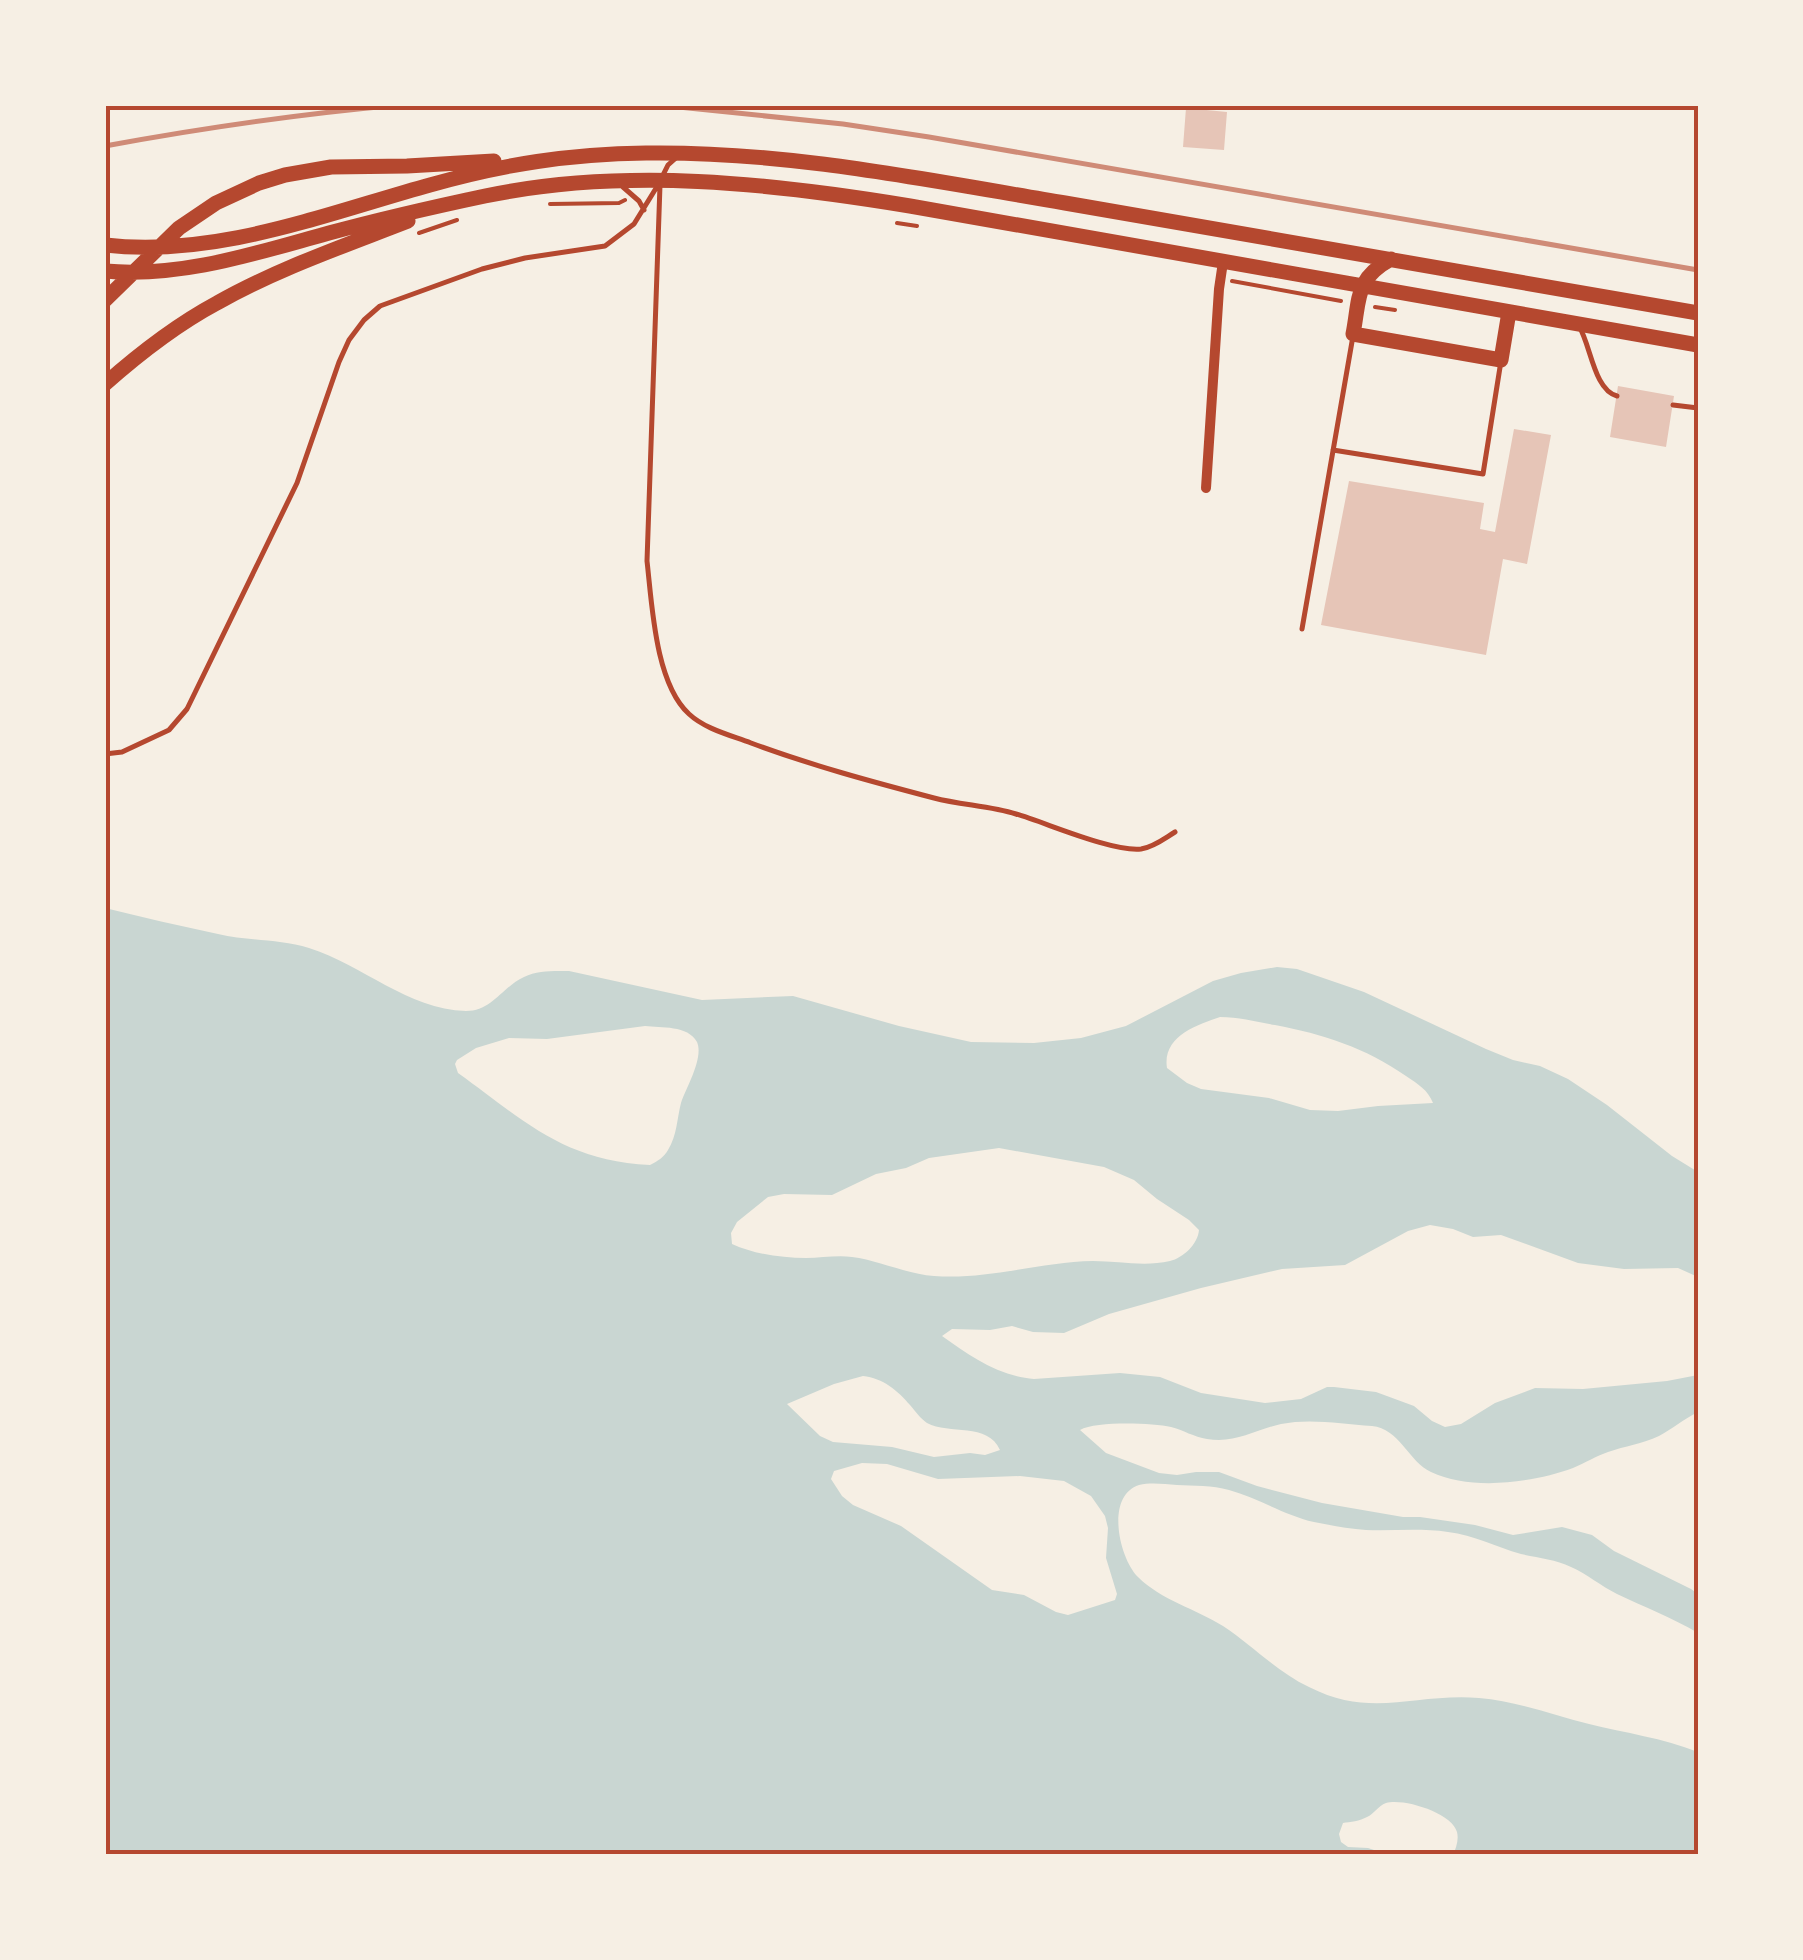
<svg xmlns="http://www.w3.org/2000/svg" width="1803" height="1960" viewBox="0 0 1803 1960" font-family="'PT Sans Narrow',sans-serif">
	<rect width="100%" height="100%" fill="#f6efe4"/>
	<!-- water -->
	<path fill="#c9d6d2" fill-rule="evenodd" d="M 105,908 C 142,917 180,926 218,934 C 248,941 279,939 309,948 C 363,965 407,1009 466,1011 C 492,1011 502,987 524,977 C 538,970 554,971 569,971 L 702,1000 L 793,996 L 899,1026 L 971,1042 L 1034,1043 L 1081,1038 L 1126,1026 L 1213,981 L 1241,973 L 1277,967 L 1297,969 L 1364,992 L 1486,1049 L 1513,1060 L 1540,1066 L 1568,1079 L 1607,1105 L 1672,1156 L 1698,1172 L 1698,1277 L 1678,1268 L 1624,1269 L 1578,1263 L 1501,1235 L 1473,1237 L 1453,1229 L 1430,1225 L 1408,1231 L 1345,1265 L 1282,1269 L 1201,1288 L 1109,1314 L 1064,1333 L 1033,1332 L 1012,1326 L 990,1330 L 952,1329 L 942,1336 C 970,1356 998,1376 1034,1379 L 1120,1373 L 1160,1377 L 1201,1393 L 1265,1403 L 1301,1399 L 1327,1387 L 1334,1387 L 1376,1392 L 1414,1406 L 1432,1421 L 1445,1427 L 1461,1424 L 1495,1403 L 1535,1388 L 1583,1389 L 1667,1381 L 1698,1375 L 1698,1412 C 1684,1419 1672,1429 1659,1436 C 1642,1444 1625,1446 1608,1452 C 1596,1456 1585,1463 1573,1468 C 1532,1483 1471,1491 1431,1472 C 1409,1462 1399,1428 1372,1426 C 1342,1424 1310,1418 1281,1424 C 1254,1430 1235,1444 1207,1439 C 1194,1437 1183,1430 1171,1427 C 1152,1423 1096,1421 1080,1430 L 1106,1453 L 1159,1473 L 1177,1475 L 1196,1472 L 1219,1472 L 1257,1486 L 1322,1503 L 1403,1517 L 1420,1517 L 1475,1525 L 1513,1535 L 1562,1527 L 1592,1535 L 1614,1551 L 1691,1589 L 1698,1594 L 1698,1633 C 1673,1618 1644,1607 1617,1594 C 1601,1586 1587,1574 1571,1567 C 1555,1559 1538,1558 1521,1554 C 1496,1547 1474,1535 1448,1532 C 1421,1528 1394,1531 1366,1530 C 1349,1529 1330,1525 1314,1522 C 1284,1515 1258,1498 1229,1490 C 1212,1485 1194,1486 1177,1485 C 1164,1484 1151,1482 1139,1485 C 1105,1496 1119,1558 1138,1577 C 1161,1600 1196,1609 1223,1626 C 1252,1645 1277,1672 1309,1687 C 1372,1719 1414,1693 1479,1698 C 1516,1701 1552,1715 1589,1724 C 1625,1733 1663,1738 1698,1752 L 1698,1855 L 1453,1855 C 1456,1848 1459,1840 1457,1832 C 1452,1813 1404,1798 1386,1803 C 1378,1806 1374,1814 1367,1817 C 1360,1821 1350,1822 1343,1823 L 1339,1834 L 1341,1842 L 1348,1847 L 1368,1848 L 1389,1855 L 105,1855 ZM 1220,1017 C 1239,1017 1256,1022 1275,1025 C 1323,1034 1366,1048 1406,1076 C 1418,1084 1428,1090 1433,1103 L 1378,1106 L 1338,1111 L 1310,1110 L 1269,1098 L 1201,1089 L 1187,1083 L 1167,1068 C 1162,1037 1196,1025 1220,1017 ZM 645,1026 C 661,1028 688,1025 697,1042 C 704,1058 686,1088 681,1103 C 677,1118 677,1136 668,1150 C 664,1157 658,1161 650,1165 C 562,1160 525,1121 458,1073 L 455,1064 L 457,1060 L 476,1048 L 509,1038 L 547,1039 ZM 999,1148 L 1104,1167 L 1134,1180 L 1157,1199 L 1189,1220 L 1199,1230 C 1198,1244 1183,1258 1170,1261 C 1144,1267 1119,1261 1093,1261 C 1040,1262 989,1280 934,1276 C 906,1274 878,1260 852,1257 C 837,1255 821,1258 806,1258 C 781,1258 754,1254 732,1244 L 731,1233 L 737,1222 L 768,1197 L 784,1194 L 832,1195 L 876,1174 L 906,1168 L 929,1158 ZM 863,1376 C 883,1378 898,1391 910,1405 C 915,1411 921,1419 927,1423 C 949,1435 988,1422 1000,1450 L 985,1455 L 970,1453 L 934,1457 L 892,1447 L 833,1442 L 820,1436 L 787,1404 L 834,1384 ZM 862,1463 L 887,1464 L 938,1479 L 1020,1476 L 1064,1481 L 1091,1496 L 1105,1516 L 1108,1528 L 1106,1558 L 1117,1594 L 1115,1600 L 1068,1615 L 1056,1612 L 1024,1595 L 992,1590 L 901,1526 L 853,1505 L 842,1496 L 831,1479 L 834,1471 Z"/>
	<!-- building -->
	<path fill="#e6c5b7" d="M 1186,108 L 1227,112 L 1224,150 L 1183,147 Z
		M 1618,386 L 1674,396 L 1666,447 L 1610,437 Z
		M 1514,429 L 1551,435 L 1527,564 L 1503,559 L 1486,655 L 1321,625 L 1349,481 L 1484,503 L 1480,529 L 1495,532 Z"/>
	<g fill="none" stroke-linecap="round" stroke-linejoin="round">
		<!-- path -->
		<path stroke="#b5482f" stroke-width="4" d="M 550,204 L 619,203 L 625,200
			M 897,223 L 917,226
			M 419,233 L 457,220
			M 1232,281 L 1341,301
			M 1375,307 L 1395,310"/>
		<!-- service -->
		<path stroke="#b5482f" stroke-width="5" d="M 663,175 L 668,165 L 677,157
			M 660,185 L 647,561 C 652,604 655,683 689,714 C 705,729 730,735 751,743 C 810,765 873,782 934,798 C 961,805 990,806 1016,814 C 1047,823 1112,852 1141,849 C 1154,847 1165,838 1175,832
			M 623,187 L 639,201 L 644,210
			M 1579,326 C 1591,346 1594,390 1617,396
			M 1673,405 L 1698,408
			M 1333,450 L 1483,474 L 1501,361
			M 1302,629 L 1353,336
			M 105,754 L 122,752 L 169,730 L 187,709 L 297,483 L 339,362 L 349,340 L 364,320 L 380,306 L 482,269 L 525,258 L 605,246 L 634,224 L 658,185"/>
		<!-- minor -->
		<path stroke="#b5482f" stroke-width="10" d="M 1206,488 L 1219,289 L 1223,262"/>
		<!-- primary -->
		<path stroke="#b5482f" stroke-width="15" d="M 105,245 C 215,258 325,214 430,185 C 504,164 570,154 646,153 C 788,151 927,180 1065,203 C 1276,238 1487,275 1698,313
			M 1391,259 C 1355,279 1360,297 1353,334 L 1501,360 L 1509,312
			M 105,271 C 182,278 256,253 329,233 C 381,219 433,207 485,196 C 625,167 771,183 910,206 L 1698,345
			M 105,300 L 179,228 L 216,203 L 259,183 L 285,175 L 331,167 L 407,166 L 494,161
			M 105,384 C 140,353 176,325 217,303 C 277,269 344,246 408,221"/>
		<!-- rail -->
		<path stroke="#cf8b77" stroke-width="5" d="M 659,105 L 843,124 L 929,137 L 1698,270
			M 105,146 C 202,128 300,114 399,105"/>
	</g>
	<!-- border -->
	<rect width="1803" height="1960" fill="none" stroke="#f6efe4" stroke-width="215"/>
	<rect x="108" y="108" width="1588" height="1744" fill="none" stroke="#b5482f" stroke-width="4"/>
</svg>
